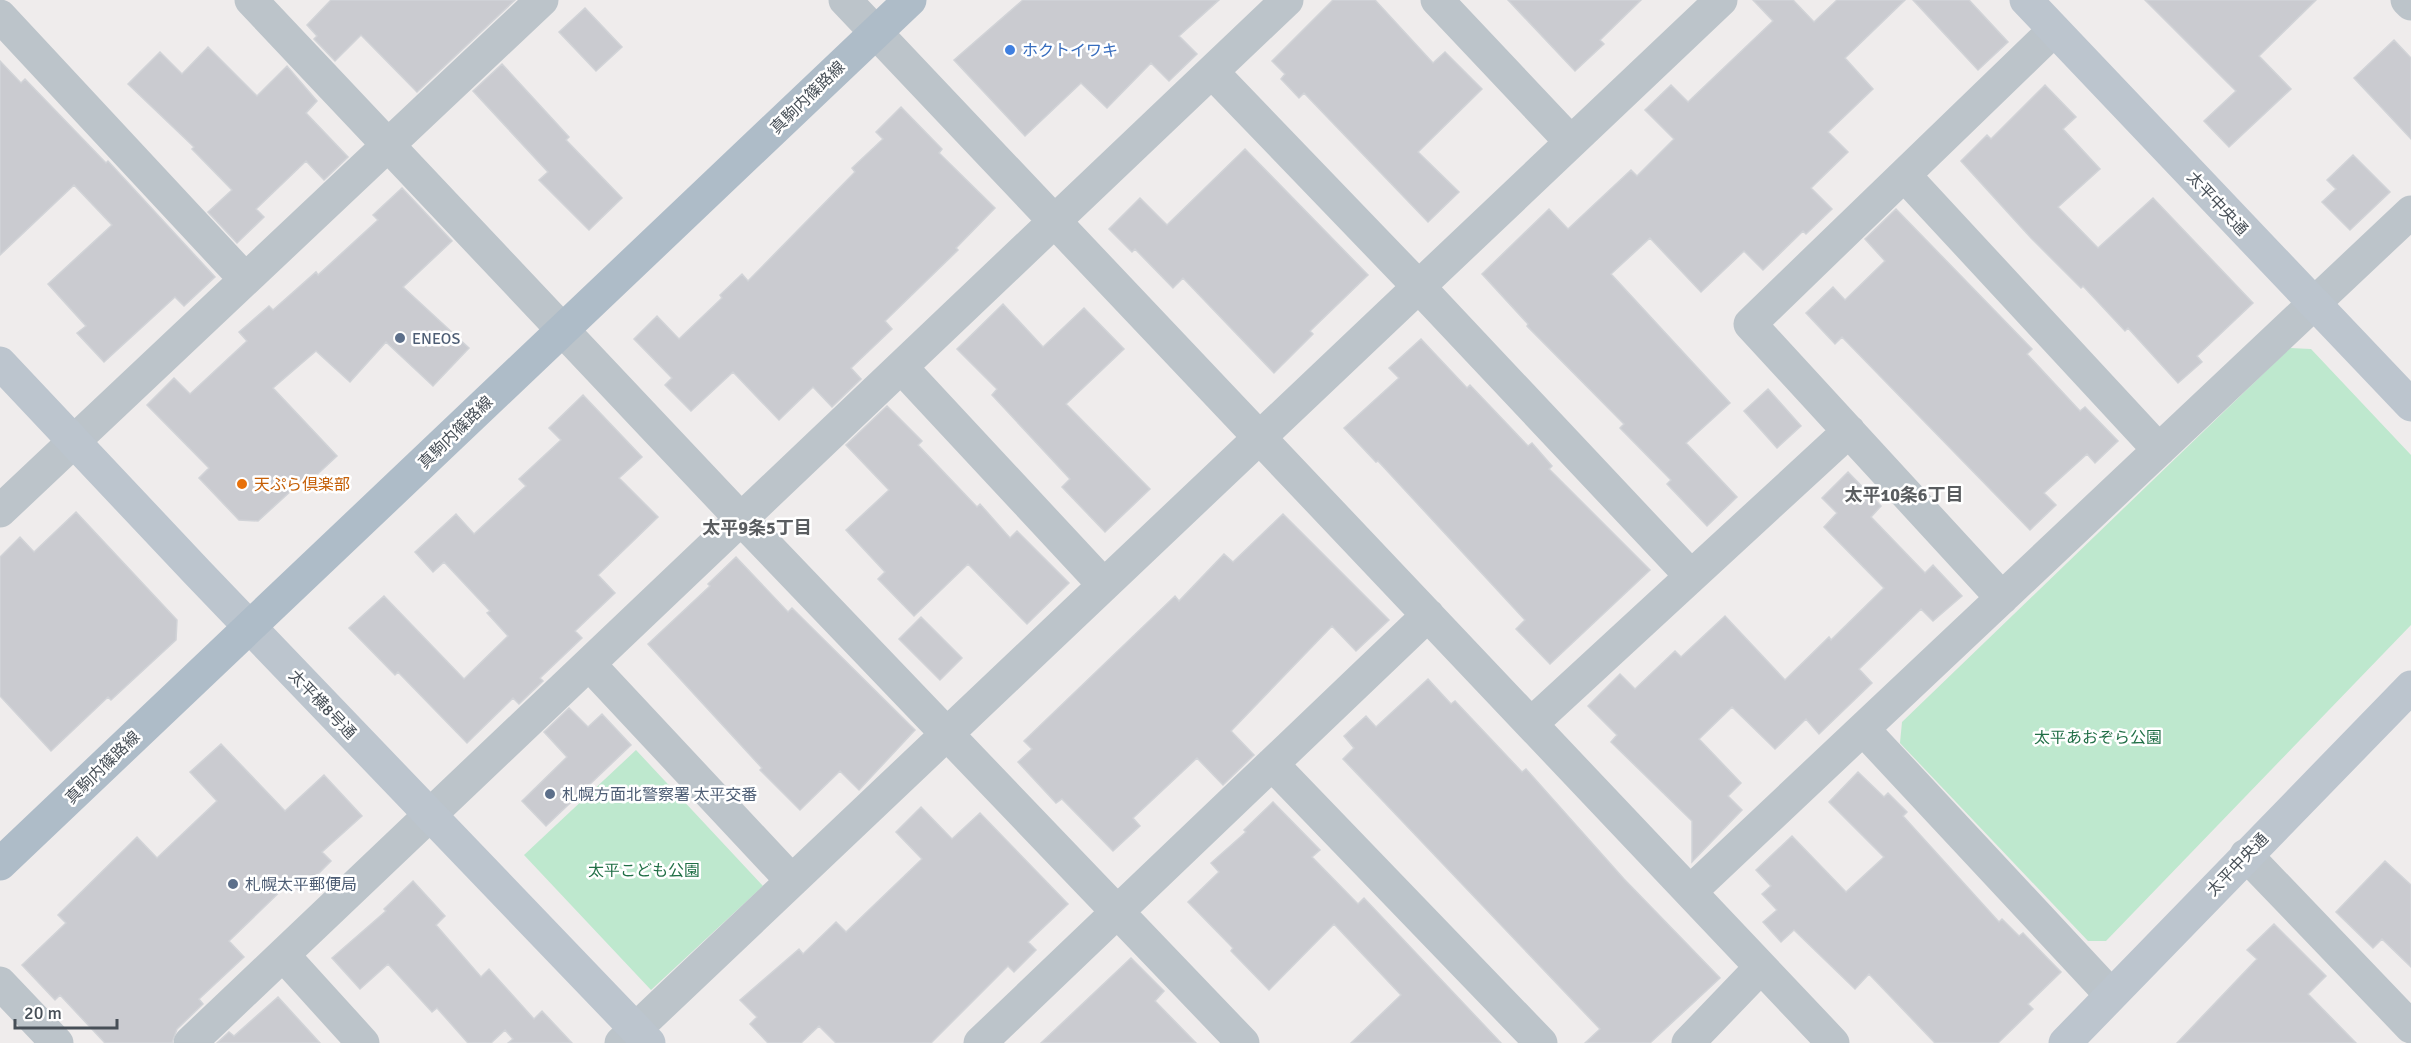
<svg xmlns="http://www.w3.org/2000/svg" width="2411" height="1043" viewBox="0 0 2411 1043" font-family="Signika,'Noto Sans JP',sans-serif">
	<rect width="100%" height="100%" fill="#efecec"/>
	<!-- green -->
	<path fill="#bee8ce" d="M 2290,348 L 2311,349 L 2411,455 L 2411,625 L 2106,941 L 2088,941 L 1900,743 L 1902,722 Z
		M 636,750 L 763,886 L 651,990 L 524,855 Z"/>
	<!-- building -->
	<path fill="#cacbd0" stroke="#d1d3d7" stroke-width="1.5" d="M 331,0 L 515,0 L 417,92 L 361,35 L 335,61 L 314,39 L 317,36 L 307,25 Z
		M 1023,0 L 1219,0 L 1179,36 L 1197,54 L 1169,81 L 1151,63 L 1107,108 L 1081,83 L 1025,136 L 954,60 Z
		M 1333,0 L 1375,0 L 1433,63 L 1445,52 L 1482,89 L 1418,152 L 1459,192 L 1428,222 L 1304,93 L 1299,98 L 1281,79 L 1285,74 L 1272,61 Z
		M 1508,0 L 1641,0 L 1600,40 L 1604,44 L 1575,71 Z
		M 1753,0 L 1793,0 L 1814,22 L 1837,0 L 1905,0 L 1845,58 L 1873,89 L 1828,132 L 1848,152 L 1811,188 L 1832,209 L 1806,234 L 1803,231 L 1763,270 L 1744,251 L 1701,292 L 1650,238 L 1611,274 L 1730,403 L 1686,443 L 1737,497 L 1707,526 L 1667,484 L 1671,480 L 1620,428 L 1624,424 L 1527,326 L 1528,324 L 1482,274 L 1549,209 L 1568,229 L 1631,170 L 1637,176 L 1674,139 L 1645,110 L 1671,85 L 1688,102 L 1773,21 Z
		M 1913,0 L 1969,0 L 2008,42 L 1978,70 Z
		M 2145,0 L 2316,0 L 2259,56 L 2291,89 L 2229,147 L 2204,121 L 2236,91 Z
		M 585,8 L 622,47 L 596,71 L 559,32 Z
		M 2394,40 L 2411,58 L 2411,139 L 2354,78 Z
		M 208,47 L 257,96 L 287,66 L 317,101 L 306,113 L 348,157 L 324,180 L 306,161 L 256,209 L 264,217 L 237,243 L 208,212 L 232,190 L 192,149 L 194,147 L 128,84 L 160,52 L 182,74 Z
		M 0,61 L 21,83 L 25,79 L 106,163 L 108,161 L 215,277 L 184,306 L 175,297 L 104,362 L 77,333 L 86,326 L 48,284 L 112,225 L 74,185 L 0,255 Z
		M 502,64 L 569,137 L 566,140 L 622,198 L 589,230 L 539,180 L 548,172 L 473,91 Z
		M 2045,85 L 2076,117 L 2063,129 L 2100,169 L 2058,207 L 2098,248 L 2153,198 L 2253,303 L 2197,356 L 2202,362 L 2178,383 L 2128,328 L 2125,331 L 2083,286 L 2081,288 L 2031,238 L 1961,161 L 1987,135 L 1991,139 Z
		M 901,107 L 942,149 L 939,153 L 995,208 L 956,248 L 958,250 L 885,321 L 892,329 L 851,368 L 861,379 L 832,407 L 813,387 L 779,420 L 733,372 L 691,411 L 665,385 L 672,378 L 634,339 L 657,316 L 679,339 L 722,298 L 720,295 L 742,274 L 748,281 L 855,172 L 852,168 L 883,139 L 876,132 Z
		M 1245,149 L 1368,275 L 1310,331 L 1313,334 L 1274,373 L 1183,278 L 1173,288 L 1135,249 L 1132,252 L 1109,229 L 1140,198 L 1167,225 Z
		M 2353,155 L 2390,192 L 2350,230 L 2322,202 L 2336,189 L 2327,180 Z
		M 402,188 L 452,241 L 403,287 L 469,348 L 433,386 L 386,342 L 350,382 L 316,351 L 273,388 L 337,456 L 308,483 L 304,479 L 258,521 L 239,520 L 199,478 L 209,468 L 147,405 L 174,378 L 190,394 L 247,341 L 239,332 L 269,306 L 273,310 L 316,272 L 318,275 L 378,220 L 373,215 Z
		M 1896,209 L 2032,349 L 2027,354 L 2080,411 L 2085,407 L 2118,441 L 2095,463 L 2087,454 L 2044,493 L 2056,505 L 2030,530 L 1842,337 L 1835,344 L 1806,313 L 1833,287 L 1845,300 L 1885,261 L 1865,239 Z
		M 1003,304 L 1043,347 L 1084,308 L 1124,349 L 1066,404 L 1150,489 L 1105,532 L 1062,487 L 1070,479 L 992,395 L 997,389 L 957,349 Z
		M 1421,339 L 1467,388 L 1470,385 L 1528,446 L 1532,443 L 1552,466 L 1549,469 L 1650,570 L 1550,664 L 1516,629 L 1525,620 L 1378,461 L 1376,462 L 1344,428 L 1399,378 L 1389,368 Z
		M 1768,389 L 1801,426 L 1777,448 L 1744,411 Z
		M 583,395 L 642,457 L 619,478 L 658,517 L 598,575 L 615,593 L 575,631 L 582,638 L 540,678 L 543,681 L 519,704 L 513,698 L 467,743 L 398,672 L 395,675 L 349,628 L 384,596 L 464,679 L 508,636 L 487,613 L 490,611 L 444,562 L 433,572 L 415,552 L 456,514 L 474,534 L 526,486 L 519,479 L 561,440 L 549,428 Z
		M 887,406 L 922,441 L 918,445 L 977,507 L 980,504 L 1010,538 L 1017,531 L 1069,583 L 1027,624 L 968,564 L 914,616 L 878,579 L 885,572 L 846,530 L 889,490 L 846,445 Z
		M 1848,472 L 1881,506 L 1871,517 L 1925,573 L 1933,565 L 1962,596 L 1933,621 L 1921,609 L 1859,669 L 1872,683 L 1819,734 L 1806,719 L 1775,749 L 1732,707 L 1699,739 L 1741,783 L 1728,796 L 1742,810 L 1692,862 L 1692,821 L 1611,742 L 1617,735 L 1588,706 L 1620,674 L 1635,689 L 1675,651 L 1681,657 L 1725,616 L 1785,680 L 1829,637 L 1831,640 L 1884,588 L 1824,527 L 1837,513 L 1822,498 Z
		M 76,512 L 177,620 L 176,640 L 111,700 L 108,697 L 51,751 L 0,696 L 0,557 L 20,537 L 34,552 Z
		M 1283,514 L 1389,620 L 1356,651 L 1332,626 L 1231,731 L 1254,755 L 1223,785 L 1197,758 L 1133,818 L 1140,826 L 1113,851 L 1062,799 L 1056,803 L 1018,762 L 1032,749 L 1024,741 L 1175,596 L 1179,601 L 1224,554 L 1233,562 Z
		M 736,557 L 788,612 L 792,608 L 915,730 L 859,790 L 840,771 L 800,810 L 760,770 L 762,768 L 648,644 L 710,586 L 708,584 Z
		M 921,617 L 962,658 L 940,680 L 899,639 Z
		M 1428,679 L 1451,704 L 1455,701 L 1522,772 L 1526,769 L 1624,879 L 1720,978 L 1650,1043 L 1585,1043 L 1600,1029 L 1343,759 L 1354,748 L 1344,736 L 1366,716 L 1376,727 Z
		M 569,708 L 588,727 L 602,714 L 631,745 L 546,826 L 522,801 L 567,757 L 544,732 Z
		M 221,744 L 285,811 L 324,775 L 362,816 L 322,852 L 331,861 L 300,892 L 290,882 L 229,941 L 244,957 L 199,999 L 203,1004 L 177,1029 L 172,1043 L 105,1043 L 60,995 L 55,1000 L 22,965 L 66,923 L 58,915 L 137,837 L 157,858 L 217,801 L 190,772 Z
		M 1858,772 L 1884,797 L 1888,793 L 1907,812 L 1903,816 L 1999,922 L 2002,919 L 2019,936 L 2023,933 L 2061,972 L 2028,1004 L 2033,1009 L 1998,1043 L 1935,1043 L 1869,974 L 1855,989 L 1794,930 L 1781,942 L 1763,922 L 1777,910 L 1762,894 L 1771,886 L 1756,870 L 1792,836 L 1846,892 L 1884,857 L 1829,802 Z
		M 1273,802 L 1320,850 L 1312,857 L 1358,904 L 1364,898 L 1501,1043 L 1351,1043 L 1401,995 L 1334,924 L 1269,990 L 1231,951 L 1233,948 L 1188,902 L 1219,872 L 1211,863 L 1246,832 L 1244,830 Z
		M 921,807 L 952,839 L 980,813 L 1068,904 L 1028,942 L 1036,950 L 1014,972 L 1008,966 L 931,1043 L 836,1043 L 819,1026 L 801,1043 L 768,1043 L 750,1024 L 757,1017 L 740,1000 L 799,949 L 803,954 L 836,922 L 846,932 L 922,859 L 896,832 Z
		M 2385,861 L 2411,885 L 2411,967 L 2382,939 L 2373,948 L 2336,912 Z
		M 413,881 L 445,916 L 436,925 L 481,977 L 489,969 L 534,1019 L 542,1011 L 572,1043 L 508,1043 L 513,1039 L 505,1030 L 491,1043 L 468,1043 L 437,1008 L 432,1012 L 388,964 L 360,989 L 332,958 L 386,911 L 384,909 Z
		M 2274,924 L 2326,976 L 2308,994 L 2356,1043 L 2177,1043 L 2257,959 L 2247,950 Z
		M 1131,958 L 1164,991 L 1155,1001 L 1196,1043 L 1041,1043 Z
		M 278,997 L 320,1043 L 217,1043 L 229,1032 L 234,1036 Z"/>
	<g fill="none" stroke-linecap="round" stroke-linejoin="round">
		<!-- street -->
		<path stroke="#bcc4ca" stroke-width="33" d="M 251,0 L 741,519 L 1243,1043
			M 845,0 L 1833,1043
			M 1437,0 L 1571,142
			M 2407,0 L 2411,4
			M 0,16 L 245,279
			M 1212,72 L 1418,286 L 1690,575
			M 1904,175 L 2159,450
			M 901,367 L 1104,585
			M 0,511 L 542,0
			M 2002,598 L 1750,324 L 2054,30
			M 589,664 L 792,881
			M 1531,724 L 1849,431
			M 1863,729 L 2111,995
			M 1272,764 L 1541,1043
			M 2246,855 L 2411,1027
			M 1690,892 L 2411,212
			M 283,955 L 363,1043
			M 0,983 L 57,1043
			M 190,1043 L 1287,0
			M 621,1043 L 1721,0
			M 980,1043 L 1428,615
			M 1688,1043 L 1761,967"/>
		<!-- secondary -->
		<path stroke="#bcc5ce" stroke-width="33" d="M 2026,0 L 2411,405
			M 0,363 L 197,572 L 649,1043
			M 2065,1043 L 2411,687"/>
		<!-- primary -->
		<path stroke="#aebcc8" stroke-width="33" d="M 0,864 L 910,0"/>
	</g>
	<!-- markers -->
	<circle fill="#3f7fe0" stroke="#fff" stroke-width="2" cx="1010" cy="50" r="6"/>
	<g fill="#5c6f8a" stroke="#fff" stroke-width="2">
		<circle cx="400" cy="338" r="6"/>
		<circle cx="550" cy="794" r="6"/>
		<circle cx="233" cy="884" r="6"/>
	</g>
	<circle fill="#e8710a" stroke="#fff" stroke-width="2" cx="242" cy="484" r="6"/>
	<g text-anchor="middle" stroke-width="5" stroke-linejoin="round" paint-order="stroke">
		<!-- shop labels -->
		<g font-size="16" fill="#366cbe" stroke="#fff" text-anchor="start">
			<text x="1022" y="56">ホクトイワキ</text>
		</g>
		<!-- street labels -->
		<g font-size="16" fill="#474f57" stroke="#fff">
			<text transform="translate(807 97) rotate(-44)" y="6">真駒内篠路線</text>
			<text transform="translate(2218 203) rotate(47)" y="6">太平中央通</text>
			<text transform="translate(455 432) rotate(-44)" y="6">真駒内篠路線</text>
			<text transform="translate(323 704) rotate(46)" y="6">太平横8号通</text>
			<text transform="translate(102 767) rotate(-44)" y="6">真駒内篠路線</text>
			<text transform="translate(2237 864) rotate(-46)" y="6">太平中央通</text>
		</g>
		<!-- service labels -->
		<g font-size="16" fill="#4e5e75" stroke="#fff" text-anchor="start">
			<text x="412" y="344">ENEOS</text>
			<text x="562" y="800">札幌方面北警察署 太平交番</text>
			<text x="245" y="890">札幌太平郵便局</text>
		</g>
		<!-- food labels -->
		<g font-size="16" fill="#c56008" stroke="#fff" text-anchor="start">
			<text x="254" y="490">天ぷら倶楽部</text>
		</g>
		<!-- park labels -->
		<g font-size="16" fill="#216f46" stroke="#fff">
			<text x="2098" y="743">太平あおぞら公園</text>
			<text x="644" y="876">太平こども公園</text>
		</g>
		<!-- neighbourhood labels -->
		<g font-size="18" font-weight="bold" fill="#5a5d60" stroke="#fff">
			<text x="1904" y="501">太平10条6丁目</text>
			<text x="757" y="534">太平9条5丁目</text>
		</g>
	</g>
	<!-- scale -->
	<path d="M15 1019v9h102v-9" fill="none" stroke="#474f57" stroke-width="3"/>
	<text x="24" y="1019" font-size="18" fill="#474f57" stroke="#ffffff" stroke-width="4.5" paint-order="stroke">20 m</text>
</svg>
